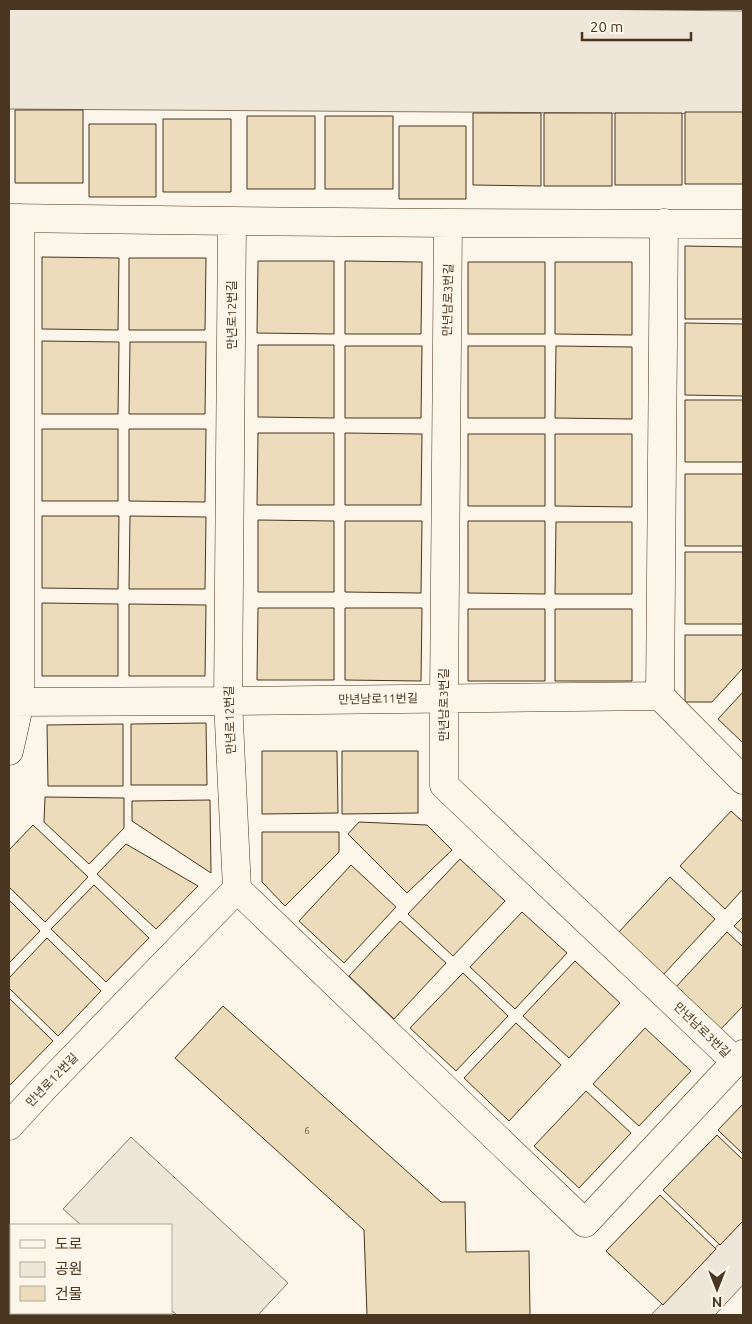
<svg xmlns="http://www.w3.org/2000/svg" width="752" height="1324" viewBox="0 0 752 1324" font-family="Ubuntu,'Noto Sans KR',sans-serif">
	<rect width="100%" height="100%" fill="#fbf6e9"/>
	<!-- green -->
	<path fill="#ede6d9" stroke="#887966" d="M 9,9 L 574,9 L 743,11 L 743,114 L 9,109 Z
		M 131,1137 L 288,1283 L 258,1315 L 177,1315 L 171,1310 L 171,1225 L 81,1225 L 63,1209 Z
		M 743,1219 L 743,1285 L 715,1315 L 651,1315 Z
		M 16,1313 L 161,1313 L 164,1315 L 19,1315 Z"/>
	<!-- building -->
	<path fill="#ecdcbc" stroke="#4a3520" d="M 15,110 L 83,110 L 83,183 L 15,183 Z
		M 685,112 L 743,112 L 743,184 L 685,184 Z
		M 473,113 L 541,113 L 541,186 L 473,185 Z
		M 544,113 L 612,113 L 612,186 L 544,186 Z
		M 615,113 L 682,113 L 682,185 L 615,185 Z
		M 247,116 L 315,116 L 315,189 L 247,189 Z
		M 325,116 L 393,116 L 393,189 L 325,189 Z
		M 163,119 L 231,119 L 231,192 L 163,192 Z
		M 89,124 L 156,124 L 156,197 L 89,197 Z
		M 399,126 L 466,126 L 466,199 L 399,199 Z
		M 685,246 L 743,247 L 743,319 L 685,319 Z
		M 42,257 L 119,258 L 118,330 L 42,329 Z
		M 129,258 L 206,258 L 205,330 L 129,330 Z
		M 258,261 L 334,261 L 334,334 L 257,333 Z
		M 345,261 L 422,262 L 421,334 L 345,334 Z
		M 468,262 L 545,262 L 545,334 L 468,334 Z
		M 555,262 L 632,262 L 632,335 L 555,334 Z
		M 685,323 L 743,324 L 743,396 L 685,395 Z
		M 42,341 L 119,342 L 118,414 L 42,414 Z
		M 130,342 L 206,342 L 205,414 L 129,414 Z
		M 258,345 L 334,345 L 334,418 L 258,417 Z
		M 345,346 L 422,346 L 421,418 L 345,418 Z
		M 468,346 L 545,346 L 545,418 L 468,418 Z
		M 556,346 L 632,347 L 632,419 L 555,418 Z
		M 685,400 L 743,400 L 743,462 L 685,462 Z
		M 42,429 L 118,429 L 118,501 L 42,501 Z
		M 129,429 L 206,429 L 205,502 L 129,501 Z
		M 258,433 L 334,433 L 334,505 L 257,505 Z
		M 345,433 L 422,434 L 421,505 L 345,505 Z
		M 468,434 L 545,434 L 545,506 L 468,506 Z
		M 555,434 L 632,434 L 632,507 L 555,506 Z
		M 685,474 L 743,474 L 743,546 L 685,546 Z
		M 42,516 L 119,516 L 118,589 L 42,588 Z
		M 130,516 L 206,517 L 205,589 L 129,589 Z
		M 258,520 L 334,521 L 334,592 L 258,592 Z
		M 345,521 L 422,521 L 421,593 L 345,592 Z
		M 468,521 L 545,521 L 545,594 L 468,593 Z
		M 556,522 L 632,522 L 632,594 L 555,594 Z
		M 685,552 L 743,552 L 743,624 L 685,624 Z
		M 42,603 L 118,604 L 118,676 L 42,676 Z
		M 129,604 L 206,605 L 205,676 L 129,676 Z
		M 258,608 L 334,608 L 334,680 L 257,680 Z
		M 345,608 L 422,608 L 421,681 L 345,680 Z
		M 468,609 L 545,609 L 545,681 L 468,681 Z
		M 555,609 L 632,609 L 632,681 L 555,681 Z
		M 685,635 L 743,635 L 743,668 L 712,702 L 685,702 Z
		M 743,692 L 743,743 L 718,719 Z
		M 206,723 L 207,785 L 131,785 L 131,724 Z
		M 123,724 L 123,786 L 48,786 L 47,725 Z
		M 262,751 L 337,751 L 338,813 L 262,814 Z
		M 342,751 L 418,751 L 418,813 L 342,814 Z
		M 45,797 L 124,798 L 124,828 L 89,864 L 44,822 Z
		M 210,800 L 211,873 L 132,821 L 132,801 Z
		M 731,811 L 743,822 L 743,889 L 725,909 L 680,866 Z
		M 359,822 L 427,825 L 452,850 L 407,893 L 348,834 Z
		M 33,825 L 88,877 L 45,922 L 9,887 L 9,850 Z
		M 262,832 L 339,832 L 339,852 L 285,906 L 262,882 Z
		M 126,844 L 198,886 L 156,929 L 97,874 Z
		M 460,859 L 505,901 L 453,956 L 408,914 Z
		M 351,865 L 396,907 L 344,963 L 299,921 Z
		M 670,877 L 715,919 L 663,975 L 618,933 Z
		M 94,885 L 149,938 L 106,982 L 51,929 Z
		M 9,900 L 40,931 L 9,963 Z
		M 522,912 L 567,953 L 515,1009 L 470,967 Z
		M 743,917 L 743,934 L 734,926 Z
		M 400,921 L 446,963 L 394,1019 L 349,976 Z
		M 727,932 L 743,947 L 743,1006 L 720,1030 L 675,988 Z
		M 47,938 L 101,991 L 58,1036 L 9,988 L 9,978 Z
		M 575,961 L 620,1003 L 569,1058 L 523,1016 Z
		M 463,973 L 508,1016 L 456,1071 L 410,1028 Z
		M 9,998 L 53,1041 L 10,1085 L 9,1084 Z
		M 223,1006 L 441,1202 L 465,1202 L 466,1252 L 529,1251 L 530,1315 L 367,1315 L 364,1230 L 175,1058 Z
		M 516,1023 L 561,1065 L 509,1121 L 464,1078 Z
		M 645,1028 L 691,1071 L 639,1126 L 593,1084 Z
		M 586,1091 L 631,1133 L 579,1188 L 534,1146 Z
		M 743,1104 L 743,1154 L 718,1130 Z
		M 717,1135 L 743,1160 L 743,1221 L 720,1245 L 663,1190 Z
		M 660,1195 L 716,1249 L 663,1305 L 606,1251 Z"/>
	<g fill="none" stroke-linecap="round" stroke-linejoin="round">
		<defs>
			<path id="minor" d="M 9,218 L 232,221 L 448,223 L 743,224
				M 448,223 L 444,698 L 444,785 L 736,1062
				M 660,696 L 664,223
				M 9,702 L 228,701 L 660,696 L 743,780
				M 9,751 L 20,702 L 20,218
				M 237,889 L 585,1223 L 743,1054
				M 9,1126 L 43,1089 L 237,889 L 228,701 L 232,221"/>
		</defs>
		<!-- minor casing -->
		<use href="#minor" stroke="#4a3520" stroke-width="29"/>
		<!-- minor -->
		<use href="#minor" stroke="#fbf6e9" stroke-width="28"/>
	</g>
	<g text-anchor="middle" stroke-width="4" stroke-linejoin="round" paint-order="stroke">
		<!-- number labels -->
		<g font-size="10" fill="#725f47">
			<text x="307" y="1134">6</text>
		</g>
		<!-- street labels -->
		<g font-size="12" fill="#4a3520" stroke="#fbf6e9">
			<text transform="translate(448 300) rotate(-89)" y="4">만년남로3번길</text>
			<text transform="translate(232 315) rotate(-90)" y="4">만년로12번길</text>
			<text transform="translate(378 699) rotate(-1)" y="4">만년남로11번길</text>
			<text transform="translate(444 705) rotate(-90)" y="4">만년남로3번길</text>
			<text transform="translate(230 720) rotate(-92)" y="4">만년로12번길</text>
			<text transform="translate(702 1030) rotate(44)" y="4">만년남로3번길</text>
			<text transform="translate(52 1080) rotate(-46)" y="4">만년로12번길</text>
		</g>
	</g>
	<!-- border -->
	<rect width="752" height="1324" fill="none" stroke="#4a3520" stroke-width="20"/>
	<!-- legend -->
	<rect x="10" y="1224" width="162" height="90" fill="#fbf6e9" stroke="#b4a999"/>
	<rect x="20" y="1240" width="25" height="8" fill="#fbf6e9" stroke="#b4a999"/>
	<text x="55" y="1249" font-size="15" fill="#4a3520">도로</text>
	<rect x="20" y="1262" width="25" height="15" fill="#ede6d9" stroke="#b4a999"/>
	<text x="55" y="1274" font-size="15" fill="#4a3520">공원</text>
	<rect x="20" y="1286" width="25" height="15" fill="#ecdcbc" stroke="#b4a999"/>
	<text x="55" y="1299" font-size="15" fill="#4a3520">건물</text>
	<!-- north arrow -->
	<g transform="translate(717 1289) rotate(180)" stroke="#fbf6e9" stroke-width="4" paint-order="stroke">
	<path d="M0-4L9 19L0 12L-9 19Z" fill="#4a3520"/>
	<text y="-8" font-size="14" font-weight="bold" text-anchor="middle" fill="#4a3520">N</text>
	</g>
	<!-- scale -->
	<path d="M582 32v8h109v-8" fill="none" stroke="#4a3520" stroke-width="2.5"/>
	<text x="590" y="32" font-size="15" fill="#4a3520" stroke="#fbf6e9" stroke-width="4" paint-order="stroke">20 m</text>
</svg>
